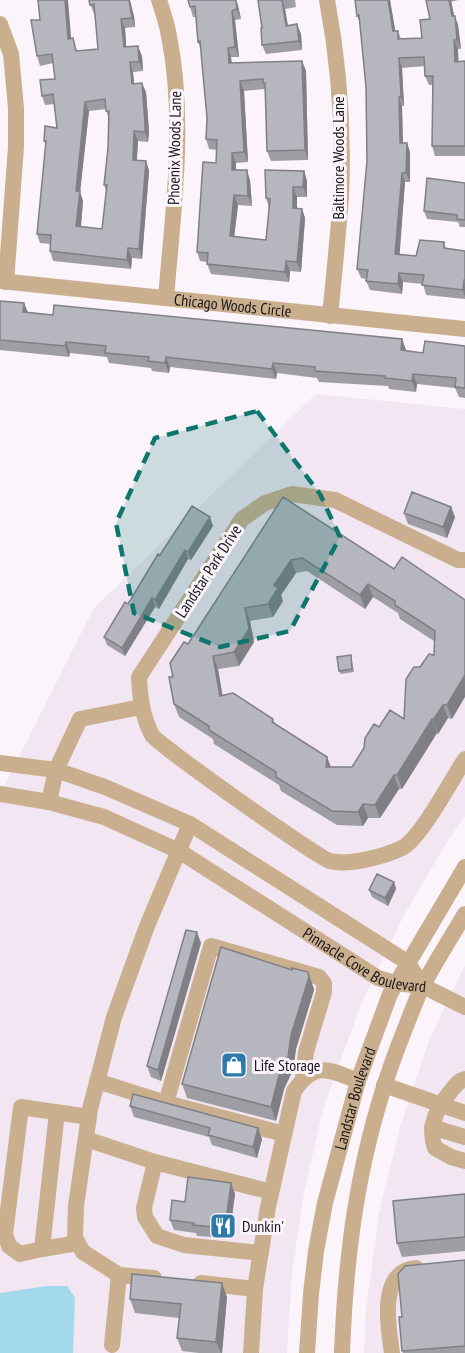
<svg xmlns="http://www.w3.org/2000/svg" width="465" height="1353" viewBox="0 0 465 1353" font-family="'PT Sans Narrow',sans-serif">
	<rect width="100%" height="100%" fill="#fbf4fb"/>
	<!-- built -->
	<path fill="#f1e6f2" d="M 316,394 L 465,409 L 465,816 L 448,840 L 403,917 L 361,1004 L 323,1109 L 304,1192 L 292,1273 L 287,1353 L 0,1353 L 0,794 L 94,608 Z
		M 465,965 L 465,1353 L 364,1353 L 366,1309 L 379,1214 L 400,1127 L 429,1040 Z"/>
	<!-- water -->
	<path fill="#a3d9eb" d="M 47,1286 L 67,1286 L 75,1298 L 73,1353 L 0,1353 L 0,1293 Z"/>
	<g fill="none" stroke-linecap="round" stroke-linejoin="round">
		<!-- minor -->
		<g stroke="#caaf8e" stroke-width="16">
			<path d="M 159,0 C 163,12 167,24 169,36 C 186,122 173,211 166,298"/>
			<path d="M 327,0 C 339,64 344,132 341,197 C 338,236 334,276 330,316"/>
			<path d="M 0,24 L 11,54 L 16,108 L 16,147 L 6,282"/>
			<path id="s1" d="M 0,281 L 465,329"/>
			<path d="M 465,560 L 458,560 L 335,500 L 292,494 L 265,503 L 242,519 L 139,677 C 140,697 142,716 152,735 C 157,744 318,858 330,861 C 349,866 385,856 402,848 C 421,838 452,779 465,759"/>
			<path d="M 0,763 L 56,770 L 105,787 L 190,824 L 407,962 L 423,986"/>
			<path id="s2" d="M 0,794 L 49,802 L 104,817 L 179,851 L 378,978 L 395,983 L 423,986 L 465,1007"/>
			<path d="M 49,802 L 56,770 L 80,719 L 141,707"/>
			<path d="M 465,1079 C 458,1081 455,1086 451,1091 C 437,1108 427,1126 435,1148 L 451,1157 L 465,1161"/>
			<path d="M 97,1081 L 166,1103 L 284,1134"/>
			<path d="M 384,1085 L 465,1113"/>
			<path d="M 166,1103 L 211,946 L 319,977 L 324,983 L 324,992 L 306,1052 L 303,1077"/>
			<path d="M 57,1112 L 42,1249 L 20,1254 L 9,1246 L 5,1234 L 21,1107 L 89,1117"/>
			<path d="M 432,1127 L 465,1137"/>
			<path d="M 86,1139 L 155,1162 L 271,1192"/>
			<path d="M 155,1162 L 144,1208 L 145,1217 L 157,1236 L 184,1245 L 261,1253"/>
			<path d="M 42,1249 L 78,1243"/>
			<path d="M 154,1278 L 119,1275 L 83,1252 L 75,1238 L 76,1206 L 90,1109 L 114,1017 L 147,926 L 190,824"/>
			<path d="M 201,1283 L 255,1289"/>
			<path d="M 112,1345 L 119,1275"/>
			<path d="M 251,1353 L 255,1289 L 268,1207 L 294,1091 C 315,1061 328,1069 358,1081"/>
			<path id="s3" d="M 307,1353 L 311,1294 L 316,1251 L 325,1203 L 358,1081 L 390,994 L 465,867"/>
			<path d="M 342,1353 C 346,1244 360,1146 399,1044 C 407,1024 414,1004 423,985 C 436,961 451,937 465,914"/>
			<path d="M 392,1353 C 388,1326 378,1272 416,1268"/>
		</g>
	</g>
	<!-- wall -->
	<path fill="#9d9da3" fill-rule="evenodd" d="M 89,0 L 134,16 L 135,27 L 125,28 L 126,47 L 142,56 L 143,71 L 133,72 L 134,84 L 146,92 L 149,132 L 148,142 L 138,141 L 137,160 L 146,161 L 149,171 L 142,259 L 132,258 L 131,269 L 53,261 L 50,251 L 51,244 L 40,243 L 37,234 L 46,147 L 44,141 L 57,128 L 54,104 L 45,105 L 42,96 L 55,79 L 53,63 L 40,66 L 37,56 L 40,20 L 38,2 L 71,38 L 73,38 L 77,51 L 98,49 L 95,14 L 94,14 ZM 106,109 L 108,117 L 108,148 L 104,185 L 106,191 L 102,229 L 81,227 L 83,201 L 80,192 L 89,111 Z
		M 188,0 L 236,0 L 241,19 L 235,20 L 239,57 L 231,57 L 232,63 L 302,61 L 306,71 L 308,160 L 271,161 L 267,151 L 265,89 L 244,91 L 248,162 L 236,163 L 236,170 L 250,180 L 252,206 L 238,205 L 234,237 L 266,240 L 269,208 L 266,198 L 304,171 L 307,181 L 307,197 L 297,197 L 297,208 L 302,209 L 305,218 L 301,272 L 290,271 L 289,282 L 211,274 L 207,264 L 207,262 L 200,261 L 197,252 L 216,163 L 217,150 L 209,149 L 206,139 L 207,118 L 201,49 L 198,42 L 196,17 L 193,17 Z
		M 258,0 L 295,0 L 296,7 L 285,9 L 288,25 L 301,34 L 302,50 L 266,54 L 262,45 L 262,28 Z
		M 390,0 L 395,31 L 398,31 L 401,39 L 422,38 L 430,19 L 426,0 L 458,0 L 451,2 L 454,16 L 458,25 L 461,49 L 458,49 L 458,62 L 465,61 L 465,156 L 435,156 L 432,146 L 432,85 L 429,85 L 425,76 L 425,66 L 402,68 L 404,106 L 402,106 L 403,143 L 407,143 L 410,152 L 410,182 L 405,182 L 399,254 L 416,256 L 444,242 L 446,249 L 465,251 L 465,299 L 426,295 L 423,284 L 403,282 L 402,294 L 370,290 L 366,281 L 367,279 L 361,278 L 357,269 L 367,161 L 366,87 L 360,23 L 357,16 Z
		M 465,183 L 465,227 L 460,227 L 458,222 L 427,219 L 424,211 Z
		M 0,301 L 24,303 L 28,312 L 53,315 L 402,339 L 406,351 L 423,353 L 465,346 L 465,398 L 459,397 L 455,388 L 417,384 L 416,392 L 389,389 L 388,386 L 319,382 L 317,378 L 277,373 L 276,379 L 170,367 L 169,373 L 152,371 L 151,368 L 109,363 L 107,357 L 70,353 L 69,357 L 0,350 Z
		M 283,497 L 394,569 L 465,600 L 452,719 L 448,718 L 438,734 L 437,733 L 402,789 L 399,789 L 380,818 L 368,818 L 363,826 L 337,825 L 281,791 L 279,785 L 214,744 L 213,739 L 179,717 L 174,704 L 173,677 L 188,644 ZM 307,571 L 365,609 L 373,597 L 398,613 L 400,619 L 434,641 L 434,655 L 420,667 L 404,719 L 379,727 L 352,767 L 330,767 L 275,724 L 273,719 L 222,696 L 218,669 L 239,666 L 254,642 L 250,621 L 273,617 L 283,601 L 281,595 L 296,573 Z
		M 451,507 L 455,517 L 447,538 L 408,524 L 404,513 Z
		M 213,526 L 191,560 L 188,559 L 159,609 L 155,607 L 125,656 L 107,645 L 104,637 L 128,604 L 160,555 Z
		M 351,655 L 354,672 L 341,674 L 339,671 Z
		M 394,882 L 396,889 L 388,906 L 372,897 L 369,890 Z
		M 201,943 L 161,1081 L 151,1077 L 147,1066 Z
		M 313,986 L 314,990 L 296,1049 L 293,1070 L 284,1089 L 276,1121 L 187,1098 L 182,1084 Z
		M 130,1106 L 258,1128 L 262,1139 L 257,1158 L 212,1145 L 209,1137 L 134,1117 Z
		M 231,1183 L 235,1194 L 229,1238 L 197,1236 L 196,1233 L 174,1230 L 170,1220 L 185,1202 Z
		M 465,1194 L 465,1251 L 402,1257 L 397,1243 Z
		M 465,1260 L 465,1353 L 403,1353 L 402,1351 Z
		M 227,1297 L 222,1353 L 199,1353 L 182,1351 L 177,1338 L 179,1318 L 135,1313 L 130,1299 Z"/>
	<!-- shaded-wall -->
	<path fill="#7f7f85" d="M 65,0 L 68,0 L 72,48 L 68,39 Z
		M 129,0 L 130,0 L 134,16 L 135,27 L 132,18 Z
		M 236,0 L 238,5 L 241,19 L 237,9 Z
		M 282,0 L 285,9 L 289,35 L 286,26 Z
		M 388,0 L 390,0 L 397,40 L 393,31 Z
		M 449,0 L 451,0 L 456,25 L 452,16 Z
		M 232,11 L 235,20 L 239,57 L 235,47 Z
		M 455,16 L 458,25 L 461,49 L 457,40 Z
		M 121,19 L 125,28 L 127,57 L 124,47 Z
		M 297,24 L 301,34 L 302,50 L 299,41 Z
		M 454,40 L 458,49 L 459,71 L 455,62 Z
		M 138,46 L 142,56 L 143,71 L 139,62 Z
		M 228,48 L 231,57 L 232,73 L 229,63 Z
		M 399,58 L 402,68 L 404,106 L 401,97 Z
		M 302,61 L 306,71 L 308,160 L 305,150 Z
		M 130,62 L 133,72 L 135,93 L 132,84 Z
		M 240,81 L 244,91 L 248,162 L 244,152 Z
		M 142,83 L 146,92 L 149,132 L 148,142 L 145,132 Z
		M 399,97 L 402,106 L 403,152 L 400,143 Z
		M 85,102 L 89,111 L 80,192 L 83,201 L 80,236 L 76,226 L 76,191 Z
		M 134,131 L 138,141 L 136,169 L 133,160 Z
		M 407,143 L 410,152 L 410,182 L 406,173 Z
		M 232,153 L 236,163 L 236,180 L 232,170 Z
		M 146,161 L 149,171 L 142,259 L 139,249 Z
		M 247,170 L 250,180 L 252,206 L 248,196 Z
		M 304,171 L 307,181 L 307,197 L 303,187 Z
		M 402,173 L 405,182 L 399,263 L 395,254 Z
		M 293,187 L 297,197 L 297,218 L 293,208 Z
		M 234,195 L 238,205 L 233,246 L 230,236 Z
		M 302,209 L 305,218 L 301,272 L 297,262 Z
		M 128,248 L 132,258 L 131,269 L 127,260 Z
		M 286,261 L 290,271 L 289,282 L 285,272 Z
		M 399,273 L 403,282 L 402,294 L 398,284 Z
		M 464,280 L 465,284 L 465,297 L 463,290 Z
		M 24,303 L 28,314 L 23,312 Z
		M 402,339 L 406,350 L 405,361 L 401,350 Z
		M 66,342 L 70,353 L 69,357 L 65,346 Z
		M 166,357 L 170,367 L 169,373 L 165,363 Z
		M 273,363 L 277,373 L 276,379 L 272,369 Z
		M 413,374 L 417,384 L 416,392 L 412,381 Z
		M 451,507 L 455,517 L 447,538 L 443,527 Z
		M 210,517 L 213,526 L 191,560 L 188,552 Z
		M 185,550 L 188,559 L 159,609 L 155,600 Z
		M 291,560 L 296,573 L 281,595 L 283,601 L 273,617 L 268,604 L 274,585 Z
		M 368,584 L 373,597 L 365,609 L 360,595 Z
		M 152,598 L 155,607 L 125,656 L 122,648 Z
		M 245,608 L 250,621 L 254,642 L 239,666 L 234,652 Z
		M 213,656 L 218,669 L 225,710 L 220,696 Z
		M 465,675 L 465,697 L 452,719 L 447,705 Z
		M 443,705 L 448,718 L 438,734 L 433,720 Z
		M 432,719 L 437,733 L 402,789 L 397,775 Z
		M 327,757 L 332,770 L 326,767 Z
		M 394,775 L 399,789 L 380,818 L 375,805 Z
		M 363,804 L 368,818 L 363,826 L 358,812 Z
		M 394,882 L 396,889 L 388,906 L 385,898 Z
		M 197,932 L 201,943 L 161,1081 L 158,1070 Z
		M 308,972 L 313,986 L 314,990 L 296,1049 L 293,1070 L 284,1089 L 276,1121 L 271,1107 L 279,1075 L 291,1035 Z
		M 258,1128 L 262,1139 L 257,1158 L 253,1147 Z
		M 231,1183 L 235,1194 L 229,1238 L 225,1228 Z
		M 222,1283 L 227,1297 L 222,1353 L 221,1353 L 216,1342 Z"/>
	<!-- building -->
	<path fill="#b6b6be" stroke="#7f7f85" stroke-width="1.5" fill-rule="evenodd" d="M 38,0 L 65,0 L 68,39 L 73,38 L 76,51 L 98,49 L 94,4 L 90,5 L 89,0 L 129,0 L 132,18 L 121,19 L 124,47 L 138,46 L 139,62 L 130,62 L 132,84 L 142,83 L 145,123 L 145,132 L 134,131 L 133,160 L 146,161 L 139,249 L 128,248 L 127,260 L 50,251 L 51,235 L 37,234 L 46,141 L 44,141 L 45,126 L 57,128 L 53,94 L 42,96 L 40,80 L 55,79 L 52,54 L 37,56 L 31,20 L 40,20 ZM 105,99 L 106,111 L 109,111 L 108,148 L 104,185 L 107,185 L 102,229 L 76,226 L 80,191 L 76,191 L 85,102 Z
		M 188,0 L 236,0 L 237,9 L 232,11 L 235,47 L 228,48 L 229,63 L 302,61 L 305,150 L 267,151 L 265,83 L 263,83 L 263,79 L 240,81 L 244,152 L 232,153 L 232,170 L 247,170 L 248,196 L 234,195 L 230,236 L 266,240 L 270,199 L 266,198 L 265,170 L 304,171 L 303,187 L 293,187 L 293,208 L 302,209 L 297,262 L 286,261 L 285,272 L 207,264 L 208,253 L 197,252 L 203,162 L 216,163 L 217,140 L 206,139 L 207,118 L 200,41 L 198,42 L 195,6 L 190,7 Z
		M 258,0 L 282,0 L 286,26 L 297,24 L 299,41 L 262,45 L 261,28 L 262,28 Z
		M 355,0 L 388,0 L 393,31 L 398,31 L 398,39 L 422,38 L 420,20 L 430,19 L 426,0 L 449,0 L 452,16 L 455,16 L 457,40 L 454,40 L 455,62 L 465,61 L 465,146 L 432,146 L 433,76 L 425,76 L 424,57 L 399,58 L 401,97 L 399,97 L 400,143 L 407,143 L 406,173 L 402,173 L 395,254 L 416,256 L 420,240 L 444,242 L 444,248 L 465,251 L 465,280 L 464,280 L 463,290 L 422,285 L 424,275 L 399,273 L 398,284 L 366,281 L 368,270 L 357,269 L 367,161 L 366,87 L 359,15 L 357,16 Z
		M 427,178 L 465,183 L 465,220 L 457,219 L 457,215 L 424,211 Z
		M 0,301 L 24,303 L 23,312 L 53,315 L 54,305 L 402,339 L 401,350 L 423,353 L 425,341 L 465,346 L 465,388 L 455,387 L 456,378 L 413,374 L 412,381 L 385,378 L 385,376 L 315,371 L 315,367 L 273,363 L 272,369 L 166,357 L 165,363 L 148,361 L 149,357 L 105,353 L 106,346 L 66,342 L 65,346 L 0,340 Z
		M 412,492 L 451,507 L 443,527 L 404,513 Z
		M 283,497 L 394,569 L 402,557 L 465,600 L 465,675 L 447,705 L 443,705 L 433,720 L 432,719 L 397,775 L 394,775 L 375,805 L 363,804 L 358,812 L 332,811 L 276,777 L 276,772 L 209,730 L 209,726 L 174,704 L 169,677 L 173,677 L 170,663 L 184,642 L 188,644 ZM 302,558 L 360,595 L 368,584 L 395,601 L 395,605 L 435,631 L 434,655 L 429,654 L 420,667 L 414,667 L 406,679 L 404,719 L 390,710 L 379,727 L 374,724 L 365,738 L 364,748 L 352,767 L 326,767 L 327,757 L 272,722 L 273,719 L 233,693 L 220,696 L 213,656 L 234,652 L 249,629 L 245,608 L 268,604 L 278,588 L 274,585 L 291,560 Z
		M 192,506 L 210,517 L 188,552 L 185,550 L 155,600 L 152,598 L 122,648 L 104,637 L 125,602 L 128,604 L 158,554 L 160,555 Z
		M 351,655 L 352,669 L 339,671 L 337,657 Z
		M 377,874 L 394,882 L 385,898 L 369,890 Z
		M 186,930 L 197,932 L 158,1070 L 147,1066 Z
		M 221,947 L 292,970 L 292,968 L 308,972 L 309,977 L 291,1035 L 288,1057 L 279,1075 L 271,1107 L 182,1084 Z
		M 133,1094 L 258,1128 L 253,1147 L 208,1135 L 210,1128 L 130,1106 Z
		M 188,1177 L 231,1183 L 225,1228 L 193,1225 L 194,1223 L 170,1220 L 172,1200 L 185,1202 Z
		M 465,1194 L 465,1237 L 397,1243 L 393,1201 Z
		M 465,1260 L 465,1346 L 402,1351 L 399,1317 L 402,1317 L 398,1274 L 405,1266 Z
		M 132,1274 L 222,1283 L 216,1342 L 177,1338 L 181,1304 L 130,1299 Z"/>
	<!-- marked area -->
	<path fill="#0f766e" fill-opacity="0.2" stroke="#0f766e" stroke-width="4.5" stroke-dasharray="12 8" stroke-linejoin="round" d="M 257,411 L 320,494 L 340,537 L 290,631 L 220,647 L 134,613 L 116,523 L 155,438 Z"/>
	<!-- icons -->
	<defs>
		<symbol id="shop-square" viewBox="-11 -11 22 22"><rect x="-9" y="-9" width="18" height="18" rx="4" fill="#2c7aac" stroke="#fbf4fb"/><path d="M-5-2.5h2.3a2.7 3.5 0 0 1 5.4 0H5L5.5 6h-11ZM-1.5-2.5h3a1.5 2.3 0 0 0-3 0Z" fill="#fff"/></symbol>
		<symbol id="restaurant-square" viewBox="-11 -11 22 22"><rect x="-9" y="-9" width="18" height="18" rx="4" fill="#2c7aac" stroke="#fbf4fb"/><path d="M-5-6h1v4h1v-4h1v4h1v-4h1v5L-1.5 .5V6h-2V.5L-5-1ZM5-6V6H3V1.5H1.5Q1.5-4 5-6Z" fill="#fff"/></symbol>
	</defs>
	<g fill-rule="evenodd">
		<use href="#shop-square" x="219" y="1050" width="30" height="30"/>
		<use href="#restaurant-square" x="208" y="1211" width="30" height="30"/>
	</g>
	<g text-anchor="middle" stroke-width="6" stroke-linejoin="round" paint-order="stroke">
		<!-- street labels -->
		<g font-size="16" fill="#171517" stroke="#fbf4fb">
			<text transform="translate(174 148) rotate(-89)" y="6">Phoenix Woods Lane</text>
			<text transform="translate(338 158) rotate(-90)" y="6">Baltimore Woods Lane</text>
			<text dy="6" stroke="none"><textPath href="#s1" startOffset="234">Chicago Woods Circle</textPath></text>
			<text transform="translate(208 571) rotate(-57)" y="6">Landstar Park Drive</text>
			<text dy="6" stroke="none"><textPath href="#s2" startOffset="406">Pinnacle Cove Boulevard</textPath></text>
			<text dy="6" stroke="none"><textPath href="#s3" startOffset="260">Landstar Boulevard</textPath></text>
		</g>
		<!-- poi labels -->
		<g font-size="16" fill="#171517" stroke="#fbf4fb" text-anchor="start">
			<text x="254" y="1071">Life Storage</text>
			<text x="242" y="1232">Dunkin'</text>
		</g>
	</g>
</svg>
